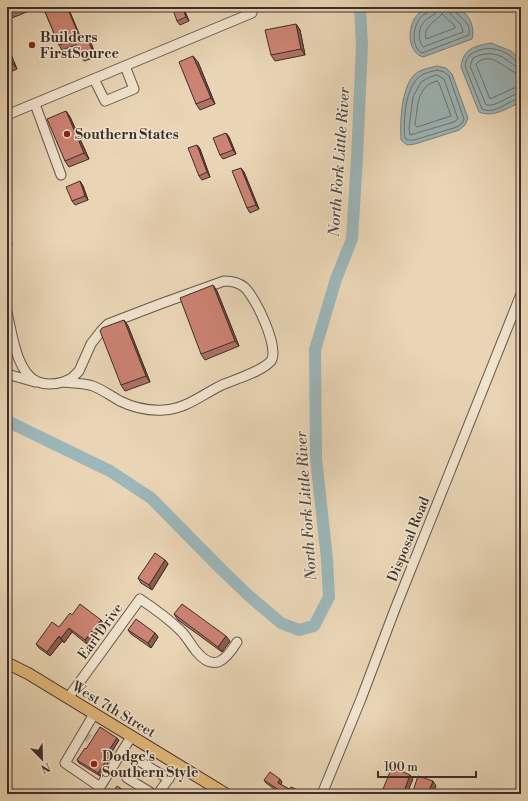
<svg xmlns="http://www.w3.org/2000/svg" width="528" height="801" viewBox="0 0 528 801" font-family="'Libre Bodoni',serif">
	<rect width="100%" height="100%" fill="#e9d5b5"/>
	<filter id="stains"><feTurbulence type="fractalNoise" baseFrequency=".005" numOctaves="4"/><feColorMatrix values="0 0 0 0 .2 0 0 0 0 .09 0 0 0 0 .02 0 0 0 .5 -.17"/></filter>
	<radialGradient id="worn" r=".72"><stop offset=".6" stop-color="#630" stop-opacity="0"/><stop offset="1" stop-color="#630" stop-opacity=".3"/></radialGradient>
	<!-- water -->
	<path fill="#9cb6b9" stroke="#768080" d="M 430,7 C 438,7 446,6 453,7 C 467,9 476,26 472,39 L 423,57 C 406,52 407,24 419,13 C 422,11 427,9 430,7 Z
		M 491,43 L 511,51 L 521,60 L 521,102 C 507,108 494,118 479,112 L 461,67 C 463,49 474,46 491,43 Z
		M 437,66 L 446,68 L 452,74 L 468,118 L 465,125 L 459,130 L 415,144 L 407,145 L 401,140 C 400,123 401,89 414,75 C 420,69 430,68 437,66 Z"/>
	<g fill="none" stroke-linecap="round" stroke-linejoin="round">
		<!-- shore -->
		<path stroke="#6c7272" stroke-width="1" d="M 431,7 L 430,11 C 428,13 424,14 422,16 C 413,24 410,47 422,53 L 469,35 C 472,19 455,18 454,7
			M 436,7 L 435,14 C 432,16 429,17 426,20 C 418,26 417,39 423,47 L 463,32 C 462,19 449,19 448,7
			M 442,14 L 455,26 L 455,28 L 426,39 C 423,26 435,22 442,14 Z
			M 521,63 C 516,62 514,59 511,56 C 500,48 486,46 475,52 C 468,55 466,59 465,66 L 482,109 C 496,115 508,100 521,98
			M 521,68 C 514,67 512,63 507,60 C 496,52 485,52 473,58 L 470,66 L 486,105 C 498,107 509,94 521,93
			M 437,70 L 444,72 L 449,76 L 464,119 L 462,123 L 457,127 L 414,140 L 408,140 L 405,138 C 403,121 405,92 417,79 C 422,73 430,72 437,70 Z
			M 521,74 C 506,73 492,48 476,64 L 490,99 L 514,88 L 521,87
			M 437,75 L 444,79 L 458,119 L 454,122 L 410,135 L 409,128 L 413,97 L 421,82 L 428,78 Z
			M 437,81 L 439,83 L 451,116 L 417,127 L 415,125 C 418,107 416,86 437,81 Z"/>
		<!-- river -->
		<path stroke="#9cb6b9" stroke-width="12" d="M 7,421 L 110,471 L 151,498 L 221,569 L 248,595 L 281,623 L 299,630 L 314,626 L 329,597 L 327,559 L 316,458 L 315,350 L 336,279 L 352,239 L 357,158 L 362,45 L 360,7"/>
		<!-- minor-tunnel -->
		<path stroke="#c6b499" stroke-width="9" stroke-dasharray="9 4.5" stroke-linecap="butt" d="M 82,734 L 119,757"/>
		<defs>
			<path id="minor" d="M 94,79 L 105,101 L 134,89 L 125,66
				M 35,104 L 61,175
				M 7,115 L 252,13
				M 7,245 L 7,244
				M 224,281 C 231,281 238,282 244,287 C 255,296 280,348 271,361 C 261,372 236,379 222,385 C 203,394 186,409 164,410 C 148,411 134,408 120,401 C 111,396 103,390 93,386 C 85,383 73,383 63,382 L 72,378 L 79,371 L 91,344 L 101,331 L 108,324 L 160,304 Z
				M 7,312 C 12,332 16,373 38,382 C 46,385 56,384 63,382
				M 7,374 L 35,382
				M 68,698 L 140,599 C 155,609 169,619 181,631 C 187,637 191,645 196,651 C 214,673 226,660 237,642
				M 94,714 L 65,763 L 100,787 L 131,737
				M 139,761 L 169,779
				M 127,778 L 153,794
				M 158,794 L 178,765
				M 322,794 L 361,699 L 395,609 L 521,294
				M 520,794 L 521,791"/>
			<path id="major" d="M 7,663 L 29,674 L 226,794"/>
		</defs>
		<!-- minor casing -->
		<use href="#minor" stroke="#67584d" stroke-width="11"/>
		<!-- major casing -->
		<use href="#major" stroke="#3c2f2a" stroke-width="13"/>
		<!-- minor -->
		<use href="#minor" stroke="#f1e4cf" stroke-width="9"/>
		<!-- major -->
		<use href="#major" stroke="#e4ba7a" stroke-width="11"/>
	</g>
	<!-- wall -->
	<path fill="#af7163" stroke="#3c2f2a" d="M 7,7 L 39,7 L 7,20 Z
		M 43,7 L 81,38 L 86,35 L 90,40 L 96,57 L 84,61 L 81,56 L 76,45 L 62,50 L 59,45 Z
		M 183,7 L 189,21 L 180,25 L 177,21 Z
		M 296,24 L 300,30 L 305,55 L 275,61 L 271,55 Z
		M 7,45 L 17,69 L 10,72 L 7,68 Z
		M 198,62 L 215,104 L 200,110 L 196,104 Z
		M 66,111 L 70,117 L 89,159 L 69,167 L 65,161 Z
		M 226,133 L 229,137 L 236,154 L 223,159 L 220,155 Z
		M 197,145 L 200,149 L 210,177 L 202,180 L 199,176 Z
		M 244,172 L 259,209 L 250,213 L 247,208 Z
		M 80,181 L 83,186 L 88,200 L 75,205 L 72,201 Z
		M 213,285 L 217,291 L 239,346 L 205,360 L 201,354 Z
		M 124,320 L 128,326 L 150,382 L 125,391 L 121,385 Z
		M 165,560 L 168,564 L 152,590 L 141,583 L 138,578 Z
		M 174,614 L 230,641 L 222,652 L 178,620 Z
		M 72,615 L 104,624 L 88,645 L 72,632 L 64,643 L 62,641 L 50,656 L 39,648 L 36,644 L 59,627 Z
		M 128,630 L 155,633 L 158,637 L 151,648 L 131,634 Z
		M 119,740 L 106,761 L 108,763 L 100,776 L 79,763 L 77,760 L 86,749 Z
		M 264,780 L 282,782 L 280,784 L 289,789 L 300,793 L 281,794 L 266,783 Z"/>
	<!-- shaded-wall -->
	<path fill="#8f5c50" stroke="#3c2f2a" d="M 67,7 L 68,7 L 83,43 L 80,38 Z
		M 182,7 L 183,7 L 189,21 L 186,17 Z
		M 296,24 L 300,30 L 305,55 L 301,49 Z
		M 86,35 L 90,40 L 96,57 L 93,52 Z
		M 7,45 L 17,69 L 13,64 L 7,49 Z
		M 193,56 L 198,62 L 215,104 L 211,98 Z
		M 66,111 L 70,117 L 89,159 L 84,153 Z
		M 226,133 L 229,137 L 236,154 L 233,150 Z
		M 197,145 L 200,149 L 210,177 L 207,172 Z
		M 241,168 L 244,172 L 259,209 L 256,205 Z
		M 80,181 L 83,186 L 88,200 L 85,196 Z
		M 213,285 L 217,291 L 239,346 L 235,341 Z
		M 124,320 L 128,326 L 150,382 L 146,376 Z
		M 165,560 L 168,564 L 152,590 L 149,585 Z
		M 101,620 L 104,624 L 88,645 L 85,640 Z
		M 69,628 L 72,632 L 64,643 L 61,638 Z
		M 155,633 L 158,637 L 151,648 L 148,643 Z
		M 59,636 L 62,641 L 50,656 L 47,652 Z
		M 226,636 L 230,641 L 222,652 L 218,647 Z
		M 117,738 L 119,740 L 106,761 L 108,763 L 100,776 L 98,773 L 103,759 Z
		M 410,775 L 413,779 L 407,794 L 403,794 Z
		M 280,779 L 282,782 L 280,786 L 278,783 Z
		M 433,781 L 436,786 L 433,794 L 428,794 Z
		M 298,790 L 300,793 L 300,794 L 296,794 Z"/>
	<!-- building -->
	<path fill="#cc8373" stroke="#3c2f2a" d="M 7,7 L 24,7 L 7,14 Z
		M 43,7 L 67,7 L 80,38 L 86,35 L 93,52 L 81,56 L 74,39 L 59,45 Z
		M 172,7 L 182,7 L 186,17 L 177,21 Z
		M 296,24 L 301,49 L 271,55 L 265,30 Z
		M 7,49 L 13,64 L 7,67 Z
		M 193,56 L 211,98 L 196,104 L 179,62 Z
		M 66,111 L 84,153 L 65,161 L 47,119 Z
		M 226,133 L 233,150 L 220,155 L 213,138 Z
		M 197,145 L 207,172 L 199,176 L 188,148 Z
		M 241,168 L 256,205 L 247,208 L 232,171 Z
		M 80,181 L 85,196 L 72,201 L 66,187 Z
		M 213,285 L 235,341 L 201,354 L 180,298 Z
		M 124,320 L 146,376 L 121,385 L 100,331 L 102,328 Z
		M 155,553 L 165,560 L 149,585 L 138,578 Z
		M 80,604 L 101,620 L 85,640 L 69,628 L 61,638 L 59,636 L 47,652 L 36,644 L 52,622 L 59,627 L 70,613 L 72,615 Z
		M 182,604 L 226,636 L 218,647 L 174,614 Z
		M 136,619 L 155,633 L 148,643 L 128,630 Z
		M 100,727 L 117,738 L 103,759 L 106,761 L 98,773 L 77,760 L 85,748 L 86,749 Z
		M 392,767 L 410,775 L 403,794 L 381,794 Z
		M 270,772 L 280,779 L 278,783 L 289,789 L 291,787 L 298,790 L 296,794 L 281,794 L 282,792 L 264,780 Z
		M 418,776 L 433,781 L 428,794 L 412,794 Z
		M 117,786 L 129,794 L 112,794 Z"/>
	<!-- markers -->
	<g fill="#8f2418" stroke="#f1e4cf" stroke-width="1.5">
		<circle cx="32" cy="45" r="4"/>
		<circle cx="67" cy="134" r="4"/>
		<circle cx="94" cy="764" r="4"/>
	</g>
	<g text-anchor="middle" stroke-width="3" stroke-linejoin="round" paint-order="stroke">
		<!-- poi labels -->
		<g font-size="14" font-weight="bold" fill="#3c2f2a" stroke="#f1e4cf" text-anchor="start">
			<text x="40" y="42">Builders<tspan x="40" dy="16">FirstSource</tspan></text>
			<text x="75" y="139">Southern States</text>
			<text x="102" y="761">Dodge's<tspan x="102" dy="16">Southern Style</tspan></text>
		</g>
		<!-- street labels -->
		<g font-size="14" fill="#3c2f2a" stroke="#f1e4cf">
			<text transform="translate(408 539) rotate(-68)" y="5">Disposal Road</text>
			<text transform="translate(100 631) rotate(-54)" y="5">Earl Drive</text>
			<text transform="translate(114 709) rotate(31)" y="5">West 7th Street</text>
		</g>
		<!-- water labels -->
		<g font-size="15" font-style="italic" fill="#4f4a47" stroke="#f1e4cf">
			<text transform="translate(339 162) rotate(-86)" y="5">North Fork Little River</text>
			<text transform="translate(306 506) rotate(-94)" y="5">North Fork Little River</text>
		</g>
	</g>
	<!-- margin -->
	<rect width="528" height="801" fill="none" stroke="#e9d5b5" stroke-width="24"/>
	<rect x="8" y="8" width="512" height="785" fill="none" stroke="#3c2f2a" stroke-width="2"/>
	<rect x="12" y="12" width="504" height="777" fill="none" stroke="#3c2f2a"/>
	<!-- north arrow -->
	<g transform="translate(42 759) rotate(157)" stroke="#f1e4cf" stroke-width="3" paint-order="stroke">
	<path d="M0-3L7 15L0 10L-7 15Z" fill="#3c2f2a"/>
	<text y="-6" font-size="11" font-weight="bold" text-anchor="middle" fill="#3c2f2a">N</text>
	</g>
	<!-- scale -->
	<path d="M378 771v6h98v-6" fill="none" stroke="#3c2f2a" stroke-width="2"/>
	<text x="384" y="771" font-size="12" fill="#3c2f2a" stroke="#f1e4cf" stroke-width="3" paint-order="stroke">100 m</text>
	<rect width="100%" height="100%" filter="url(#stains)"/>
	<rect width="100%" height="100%" fill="url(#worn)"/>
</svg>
